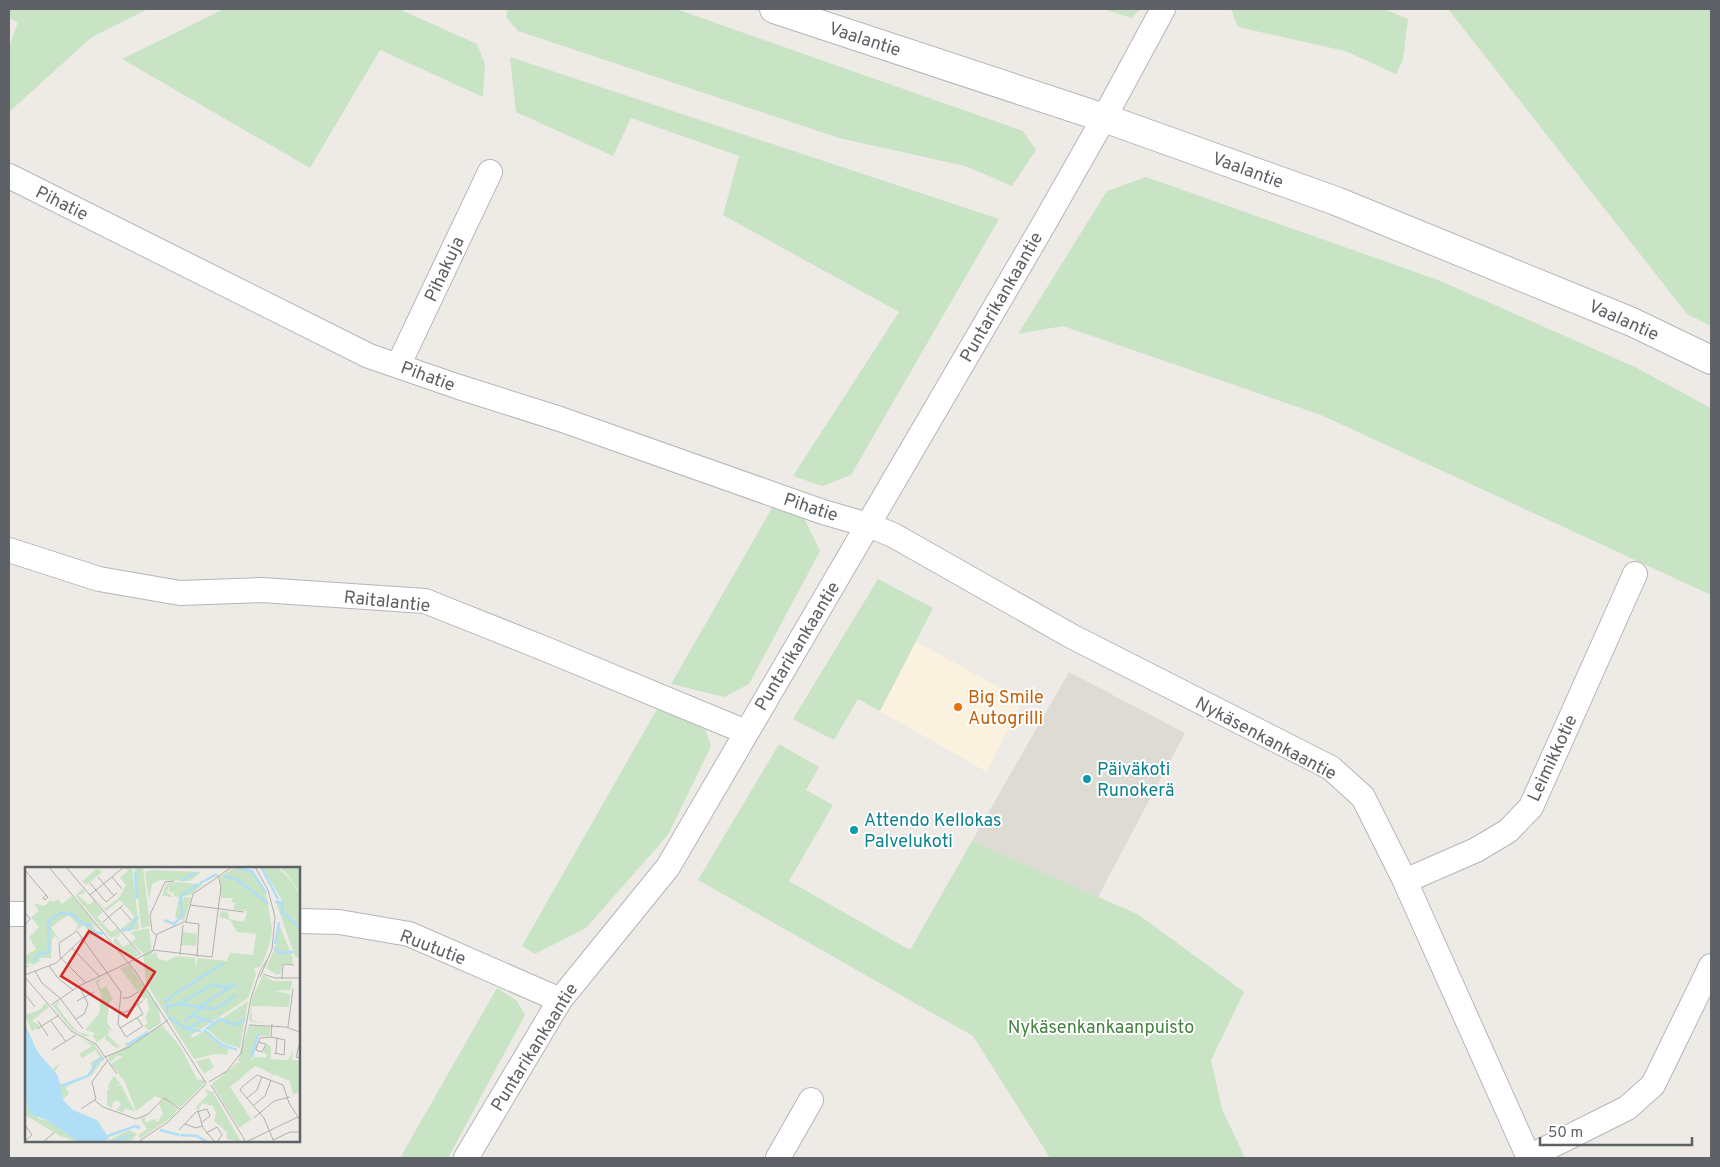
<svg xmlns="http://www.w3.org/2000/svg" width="1720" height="1167" viewBox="0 0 1720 1167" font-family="Overpass,sans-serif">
	<rect width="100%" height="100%" fill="#eeebe6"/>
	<!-- commercial -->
	<path fill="#faf1df" d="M 916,642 L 1023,700 L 987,772 L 880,711 Z"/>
	<!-- education -->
	<path fill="#dedad4" d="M 1069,672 L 1185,733 L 1098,897 L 972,841 Z"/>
	<!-- green -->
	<path fill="#c9e3c5" d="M 9,9 L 148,9 L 92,37 L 9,112 L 9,47 L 18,22 L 9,18 Z
		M 224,9 L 399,9 L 477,44 L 485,64 L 483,97 L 380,50 L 310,168 L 122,59 Z
		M 508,9 L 676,9 L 1023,131 L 1036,150 L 1012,186 L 965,166 L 839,138 L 518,31 L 506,17 Z
		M 1104,9 L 1140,9 L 1132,18 Z
		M 1231,9 L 1384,9 L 1408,19 L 1403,60 L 1396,74 L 1345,51 L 1238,27 Z
		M 1448,9 L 1711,9 L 1711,326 L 1687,314 Z
		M 510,57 L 999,219 L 851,475 L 822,486 L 793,476 L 899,312 L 723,215 L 739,156 L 631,118 L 613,156 L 516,112 Z
		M 1146,177 L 1438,280 L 1635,367 L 1711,408 L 1711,595 L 1321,415 L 1063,326 L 1018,334 L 1107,191 Z
		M 772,508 L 803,516 L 820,551 L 749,684 L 724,697 L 671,684 Z
		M 878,579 L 933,608 L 880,711 L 858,699 L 834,740 L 793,719 Z
		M 657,709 L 705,729 L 711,746 L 668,835 L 586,928 L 535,954 L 522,946 Z
		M 779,744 L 819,767 L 806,790 L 833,805 L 789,881 L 910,950 L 972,841 L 1139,915 L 1244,992 L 1211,1060 L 1222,1109 L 1245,1158 L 1050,1158 L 973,1036 L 698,880 Z
		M 497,988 L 517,1001 L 525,1015 L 448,1158 L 400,1158 Z"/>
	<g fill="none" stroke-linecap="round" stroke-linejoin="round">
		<defs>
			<path id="minor" d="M 9,176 L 369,356 L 459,387 L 560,419 L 823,512 L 868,525 L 893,535 L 1073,637 L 1331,768 L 1363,797 L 1405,881 L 1529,1158
				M 398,366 L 490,172
				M 9,550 L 99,579 L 180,593 L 262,590 L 425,601 L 543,648 L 746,732
				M 1405,881 L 1476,850 L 1508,831 L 1531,807 L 1635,574
				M 9,914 L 26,914
				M 299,921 L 339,922 L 409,934 L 560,1000
				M 1529,1157 L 1627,1108 L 1653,1085 L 1711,966
				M 466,1158 L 560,1000 L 668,867 L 1045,222 L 1104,118 L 1163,9
				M 778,1158 L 811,1100"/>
			<path id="tertiary" d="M 774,9 L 1104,118 L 1336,201 L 1632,322 L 1711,360"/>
		</defs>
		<!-- minor casing -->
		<use href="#minor" stroke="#b3b6b9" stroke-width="26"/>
		<!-- tertiary casing -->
		<use href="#tertiary" stroke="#b3b6b9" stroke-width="30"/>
		<!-- minor -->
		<use href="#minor" stroke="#fff" stroke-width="24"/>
		<!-- tertiary -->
		<use href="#tertiary" stroke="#fff" stroke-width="28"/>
	</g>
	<!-- markers -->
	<circle fill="#e8710a" stroke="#fff" stroke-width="2" cx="958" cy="707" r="5"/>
	<g fill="#0f9aa8" stroke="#fff" stroke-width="2">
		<circle cx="1087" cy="779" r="5"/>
		<circle cx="854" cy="830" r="5"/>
	</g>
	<g text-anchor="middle" stroke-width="4" stroke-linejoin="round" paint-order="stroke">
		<!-- street labels -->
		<g font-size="18" fill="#5e6165" stroke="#fff">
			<text transform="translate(865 39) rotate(18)" y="6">Vaalantie</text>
			<text transform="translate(1248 170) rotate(20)" y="6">Vaalantie</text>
			<text transform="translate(62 203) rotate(26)" y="6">Pihatie</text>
			<text transform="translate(444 269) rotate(-65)" y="6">Pihakuja</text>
			<text transform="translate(1001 297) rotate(-60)" y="6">Puntarikankaantie</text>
			<text transform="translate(1624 320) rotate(24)" y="6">Vaalantie</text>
			<text transform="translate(428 376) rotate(20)" y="6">Pihatie</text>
			<text transform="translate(811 507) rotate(18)" y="6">Pihatie</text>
			<text transform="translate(387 601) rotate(6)" y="6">Raitalantie</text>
			<text transform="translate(797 646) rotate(-59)" y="6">Puntarikankaantie</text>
			<text transform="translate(1266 738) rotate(28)" y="6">Nykäsenkankaantie</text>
			<text transform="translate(1552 758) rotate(-65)" y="6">Leimikkotie</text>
			<text transform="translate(433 947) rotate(21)" y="6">Ruututie</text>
			<text transform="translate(534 1047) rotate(-58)" y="6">Puntarikankaantie</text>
		</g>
		<!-- food labels -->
		<g font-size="18" fill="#c56008" stroke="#fff" text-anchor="start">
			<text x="968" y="703">Big Smile<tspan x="968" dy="21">Autogrilli</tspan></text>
		</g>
		<!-- culture labels -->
		<g font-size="18" fill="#0d838f" stroke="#fff" text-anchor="start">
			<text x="1097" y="775">Päiväkoti<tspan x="1097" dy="21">Runokerä</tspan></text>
			<text x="864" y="826">Attendo Kellokas<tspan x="864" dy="21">Palvelukoti</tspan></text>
		</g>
		<!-- park labels -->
		<g font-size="18" fill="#44823f" stroke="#fff">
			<text x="1101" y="1033">Nykäsenkankaanpuisto</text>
		</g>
	</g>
	<!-- overview -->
	<g transform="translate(25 867)">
		<rect width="275" height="275" fill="#eeebe6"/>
		<path d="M 107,0 L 114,62 L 97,65 L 96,62 L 110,50 L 95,33 L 81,44 L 67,29 L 80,41 L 94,31 L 101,18 L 95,11 L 103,4 L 100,1 ZM 110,0 L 118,0 L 125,59 L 116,61 ZM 211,0 L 226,4 L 241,26 L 247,61 L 246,72 L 239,93 L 235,100 L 229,101 L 231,108 L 223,131 L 176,162 L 161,161 L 173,164 L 166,168 L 167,171 L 179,164 L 196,179 L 204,182 L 202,188 L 190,187 L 169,192 L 121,116 L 118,86 L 106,75 L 111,71 L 105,65 L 115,63 L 117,85 L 115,63 L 124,61 L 127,87 L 131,85 L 133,92 L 142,94 L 151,89 L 170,91 L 171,100 L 173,91 L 202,94 L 205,86 L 228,88 L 231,67 L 212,65 L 205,53 L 194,50 L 196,44 L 203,45 L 204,52 L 219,55 L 222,44 L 208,43 L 210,36 L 206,35 L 208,31 L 196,31 L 195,10 ZM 237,0 L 252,0 L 265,12 L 275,28 L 275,58 L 257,45 L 258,35 ZM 254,0 L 275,0 L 275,26 L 263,8 ZM 73,1 L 77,5 L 61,18 L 57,14 ZM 128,3 L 175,5 L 175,6 L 165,14 L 135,13 L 127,17 L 124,34 L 120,5 ZM 148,15 L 148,18 L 149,15 L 178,17 L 166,28 L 158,29 L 158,36 L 159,30 L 166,31 L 159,54 L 150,50 L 154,30 L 149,29 L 149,22 L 148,26 L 144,25 L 144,17 L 142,25 L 148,30 L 137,29 L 141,17 ZM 58,21 L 60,26 L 53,28 L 64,38 L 69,34 L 78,45 L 72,50 L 86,65 L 92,61 L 96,66 L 86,71 L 50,29 ZM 47,29 L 78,66 L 64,54 L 75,68 L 59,69 L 64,65 L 59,58 L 50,64 L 53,57 L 43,48 L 26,60 L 35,74 L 30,69 L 27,72 L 26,91 L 14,91 L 15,94 L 4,100 L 0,101 L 0,98 L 6,99 L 8,96 L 0,97 L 0,89 L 11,82 L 4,70 L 14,60 L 6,50 L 14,44 L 8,36 L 20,39 L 25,33 L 29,35 L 33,32 L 37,37 ZM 251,35 L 256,36 L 256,46 L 275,61 L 275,90 L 270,90 ZM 254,57 L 268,91 L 267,97 L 257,96 L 256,106 L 252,108 L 241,101 L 250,81 ZM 158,65 L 172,67 L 171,79 L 156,78 ZM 97,67 L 91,71 L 98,80 L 105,76 L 114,88 L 107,92 L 91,78 L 88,74 L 91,69 ZM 104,98 L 133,140 L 136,156 L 100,179 L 101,174 L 103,177 L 124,163 L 119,159 L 123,156 L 120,151 L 124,142 L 122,130 L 119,133 L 95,101 ZM 238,108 L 248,114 L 267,114 L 266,123 L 250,124 L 265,127 L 264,140 L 226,139 L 227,154 L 241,156 L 226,155 L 224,151 L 227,131 ZM 76,111 L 73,117 L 76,122 L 81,119 L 88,132 L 84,136 L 82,155 L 88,165 L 81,160 L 85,165 L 82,167 L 95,180 L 91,181 L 80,172 L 81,169 L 72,175 L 67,169 L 70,166 L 60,163 L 74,147 L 76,127 L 70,114 ZM 36,133 L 32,139 L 43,154 L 53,165 L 65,168 L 61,170 L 46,162 L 28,139 ZM 223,134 L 215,181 L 198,176 L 182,162 ZM 20,136 L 24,140 L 7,154 L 15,159 L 7,164 L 0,148 L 16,142 ZM 137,158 L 155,179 L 173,214 L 178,212 L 181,215 L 156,240 L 130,229 L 111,244 L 100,215 L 86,197 L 98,189 L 92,189 L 85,195 L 83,190 ZM 224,158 L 246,160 L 244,169 L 233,169 L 226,195 L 229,190 L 241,191 L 242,187 L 238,186 L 241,177 L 246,179 L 246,192 L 263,193 L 268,184 L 267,193 L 275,194 L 275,224 L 269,228 L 263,230 L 268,228 L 265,214 L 248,207 L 246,212 L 247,207 L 230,199 L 205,220 L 226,252 L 231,249 L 214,261 L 187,217 L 212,196 L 217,196 L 213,194 ZM 58,173 L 69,177 L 79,191 L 67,208 L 40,220 L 44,227 L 38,232 L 28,202 L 35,196 L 30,204 L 35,217 L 40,217 L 62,209 L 68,202 L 65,196 L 75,190 L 70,183 L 57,191 L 54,187 L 67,179 ZM 184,191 L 189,200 L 179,207 L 171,194 ZM 89,209 L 96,217 L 89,219 L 96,218 L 110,245 L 100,241 L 98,246 L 91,243 L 96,238 L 93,233 L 88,235 L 87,241 L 82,238 L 82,224 L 87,220 L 83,222 L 84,216 ZM 179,222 L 188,225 L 216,275 L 202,272 L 202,265 L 189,254 L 191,246 L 188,239 L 177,236 L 173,244 L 171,240 L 183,227 ZM 0,229 L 14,252 L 22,253 L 53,275 L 35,269 L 0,248 ZM 139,232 L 153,242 L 147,250 L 115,272 L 113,268 L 122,262 L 115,251 L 120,249 L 120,256 L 129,252 L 133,255 L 138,246 L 134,237 ZM 104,263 L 112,267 L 105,275 L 80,275 Z" fill="#c9e3c5"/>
		<path d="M 0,157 L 12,184 L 33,209 L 38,233 L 48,243 L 72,253 L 84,271 L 79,275 L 53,275 L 22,253 L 5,247 L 0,229 Z" fill="#afdef6"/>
		<path fill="none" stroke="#afdef6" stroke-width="2.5" d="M 236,0 L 253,32M 212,1 L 227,4 L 241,26M 110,5 L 112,32M 198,9 L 211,12 L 243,36M 156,14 L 171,5M 175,16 L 192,7M 250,35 L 257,35 L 257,46 L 275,60M 139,53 L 149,57 L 158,47 L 155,35 L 157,28 L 174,17M 96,62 L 104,63 L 113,49M 250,77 L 254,55M 249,81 L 254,86 L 268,85M 8,95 L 14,87 L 24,85 L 23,55 L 36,46 L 47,47 L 58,57 L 65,58 L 66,64 L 78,67M 150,127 L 199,96M 155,137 L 186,118 L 204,120M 142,140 L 152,137 L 190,142 L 212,128M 174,140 L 211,116M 142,146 L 141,133 L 149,128M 169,149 L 188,155M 143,150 L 162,162 L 176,164M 160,154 L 176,141M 163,162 L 179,152M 181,162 L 195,152 L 210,158 L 220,152M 179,163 L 197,178 L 212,183M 102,178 L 123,165M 227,190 L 233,167M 36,219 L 63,209 L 73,193 L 79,192M 135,263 L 154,268M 155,268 L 172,269 L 182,275M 83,269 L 110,259 L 115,261M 87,275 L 105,268"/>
		<path fill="none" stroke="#b0b0ae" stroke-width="1" d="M 24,0 L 110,104 L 181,216M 41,0 L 116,88M 215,0 L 231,0M 230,0 L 243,23 L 250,50 L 247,82 L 235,110M 0,3 L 9,14 L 21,28 L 23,30 L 20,33 L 18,31 L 21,28M 73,10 L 89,29M 87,10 L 97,22M 65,16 L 81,35 L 92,26M 65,28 L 99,0M 165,38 L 219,45M 95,40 L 106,53M 0,45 L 5,52 L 0,58M 78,55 L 98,38M 160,55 L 174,57 L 172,90M 131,68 L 127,64 L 125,48 L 140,15 L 149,14M 47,81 L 75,110M 128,83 L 187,90 L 196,20 L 193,8M 155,88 L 158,58M 24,99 L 33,111 L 48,123M 10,104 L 17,116 L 35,131 L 58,162M 238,107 L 250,111 L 275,111M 0,108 L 31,96 L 59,70M 0,110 L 46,164 L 71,177 L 92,207M 257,112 L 258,97 L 269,98M 61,116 L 35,90 L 34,76 L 52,64 L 96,125 L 93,157 L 101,170 L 118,159 L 112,151M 0,127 L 10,140M 97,131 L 103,131 L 113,125M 52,134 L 69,125M 26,138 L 54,119 L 128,84 L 132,67 L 161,54 L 168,27 L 207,0M 95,145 L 101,145 L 118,134M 51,152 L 59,147 L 63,137 L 54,119M 13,154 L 23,169M 26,154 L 41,175M 224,158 L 261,160 L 275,165M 263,160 L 268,122M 95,161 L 118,147 L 113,138M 12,162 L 34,148M 246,170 L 260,173 L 259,188 L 249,186M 233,175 L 241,177 L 237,185 L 231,183 L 231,182 L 235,171 L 246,170 L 247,157M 275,175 L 271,190 L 275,191M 27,183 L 51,168M 251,187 L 252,171M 80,190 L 104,180 L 143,153M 184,215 L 202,204 L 216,186 L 226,131 L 235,104 L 242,93M 186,218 L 221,275M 222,231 L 232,223 L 237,209M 69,233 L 78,240 L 111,252 L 123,247 L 139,231 L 155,242M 229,238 L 240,229 L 246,213M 56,242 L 71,232 L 67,215 L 82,194M 173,244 L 178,261 L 190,275M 229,251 L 249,234 L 265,230M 160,257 L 171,261 L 177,259M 0,258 L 7,268 L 1,273M 154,263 L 171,245 L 182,242 L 185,249 L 176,256M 181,266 L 192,260 L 197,268 L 192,275M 248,273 L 265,265 L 275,265M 18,275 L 30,265M 113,275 L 143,255 L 181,217M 221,275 L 273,250M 249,275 L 239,251 L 215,223 L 217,220 L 232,208 L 258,218 L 264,236 L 275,253"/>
		<path fill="#d62828" fill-opacity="0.15" stroke="#d62828" stroke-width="2.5" d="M 64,64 L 130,105 L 102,150 L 36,109 Z"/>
		<rect width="275" height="275" fill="none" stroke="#5e6165" stroke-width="2.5"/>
	</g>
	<!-- border -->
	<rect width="1720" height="1167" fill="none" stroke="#5e6165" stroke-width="20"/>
	<!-- scale -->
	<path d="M1540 1137v8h152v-8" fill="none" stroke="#5e6165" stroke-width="2.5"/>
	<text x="1548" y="1137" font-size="15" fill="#5e6165" stroke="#ffffff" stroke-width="4" paint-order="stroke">50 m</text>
</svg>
